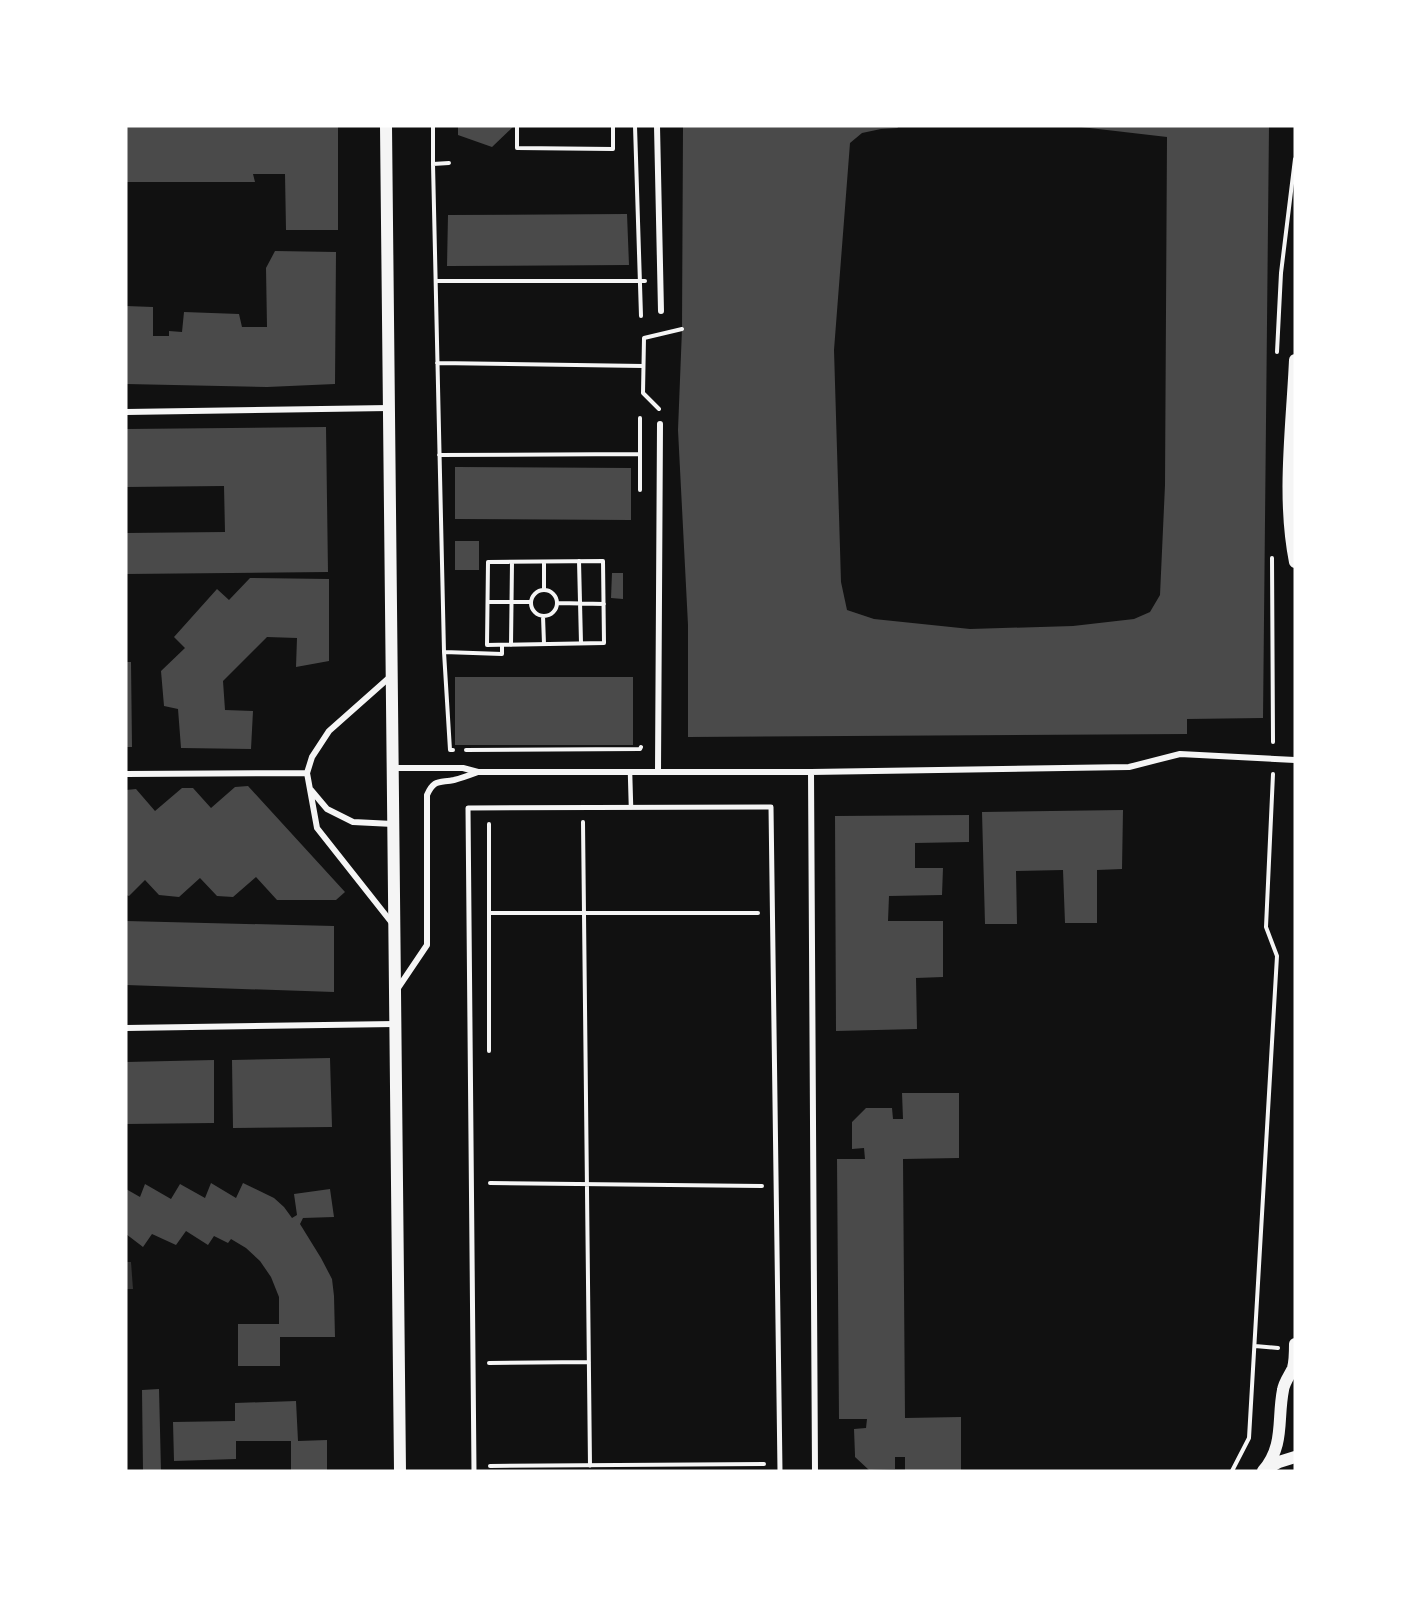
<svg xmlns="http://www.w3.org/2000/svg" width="1421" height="1597" viewBox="0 0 1421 1597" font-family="Cabin,sans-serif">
	<rect width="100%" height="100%" fill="#111"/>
	<!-- water -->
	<path fill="#333" d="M 126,1262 L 131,1262 L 133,1289 L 126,1289 Z"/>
	<!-- building -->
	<path fill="#4a4a4a" d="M 126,126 L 338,126 L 338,230 L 286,230 L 285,174 L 253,174 L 255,182 L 126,182 Z
		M 458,126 L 514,126 L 492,147 L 458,135 Z
		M 683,126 L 897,126 L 898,128 L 881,129 L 862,133 L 850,143 L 834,350 L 841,582 L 847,610 L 874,619 L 970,629 L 1073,626 L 1134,619 L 1150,612 L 1160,595 L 1165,485 L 1167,137 L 1081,127 L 1081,126 L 1269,126 L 1263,718 L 1187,719 L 1187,734 L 688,737 L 688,625 L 678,430 L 682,329 Z
		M 627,214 L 629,265 L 447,266 L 448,215 Z
		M 275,251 L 336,252 L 335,384 L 267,387 L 126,384 L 126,306 L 153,307 L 153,336 L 169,336 L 169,331 L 182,332 L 184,312 L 239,314 L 242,327 L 267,327 L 266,268 Z
		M 326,427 L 328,572 L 126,574 L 126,533 L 225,532 L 224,486 L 126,487 L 126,429 Z
		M 455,467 L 631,468 L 631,520 L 455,519 Z
		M 455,541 L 479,541 L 479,570 L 455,570 Z
		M 612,573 L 623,573 L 623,599 L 611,598 Z
		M 250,578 L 329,579 L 329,661 L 296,667 L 297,638 L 267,637 L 223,681 L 225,710 L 253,711 L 251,749 L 181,748 L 178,709 L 164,706 L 161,671 L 185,648 L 174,637 L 217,589 L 229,600 Z
		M 126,662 L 131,662 L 132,747 L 126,747 Z
		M 455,677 L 633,677 L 633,745 L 455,745 Z
		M 248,786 L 345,892 L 336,900 L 277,900 L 256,877 L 233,897 L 217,896 L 200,878 L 179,897 L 159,895 L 145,880 L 129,896 L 126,895 L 126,790 L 136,789 L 155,811 L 182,788 L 193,788 L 211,808 L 235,787 Z
		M 1123,810 L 1122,869 L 1097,870 L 1097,923 L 1065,923 L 1063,870 L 1016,871 L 1017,924 L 985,924 L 982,812 Z
		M 969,815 L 969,842 L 915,843 L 915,868 L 943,868 L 942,895 L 889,896 L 888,921 L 943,921 L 943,977 L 916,978 L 917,1029 L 836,1031 L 835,816 Z
		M 126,921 L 334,926 L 334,992 L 126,985 Z
		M 330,1058 L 332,1127 L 233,1128 L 232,1060 Z
		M 214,1060 L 214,1123 L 126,1124 L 126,1062 Z
		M 902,1093 L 959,1093 L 959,1158 L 903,1159 L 905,1418 L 961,1417 L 961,1471 L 905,1471 L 905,1457 L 895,1457 L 895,1469 L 869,1470 L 855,1457 L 855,1455 L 854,1429 L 866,1428 L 867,1419 L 839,1419 L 837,1159 L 865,1159 L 864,1148 L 852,1149 L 852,1122 L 866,1108 L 892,1108 L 893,1119 L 903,1119 Z
		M 211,1183 L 236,1198 L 243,1183 L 274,1198 L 284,1207 L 292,1218 L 297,1215 L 294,1194 L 330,1189 L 334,1217 L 303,1218 L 300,1224 L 321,1258 L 332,1279 L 334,1296 L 335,1337 L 280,1337 L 280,1366 L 238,1366 L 238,1324 L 279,1324 L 279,1297 L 271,1277 L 260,1261 L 246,1248 L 231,1239 L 228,1243 L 214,1236 L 208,1245 L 186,1231 L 176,1245 L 152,1234 L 143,1247 L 126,1234 L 126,1189 L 140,1197 L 145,1184 L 171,1199 L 180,1184 L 205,1198 Z
		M 159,1389 L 161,1471 L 143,1471 L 142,1390 Z
		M 296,1401 L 298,1441 L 327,1440 L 327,1471 L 291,1471 L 291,1441 L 236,1441 L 236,1459 L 174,1461 L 173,1422 L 235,1421 L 235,1403 Z"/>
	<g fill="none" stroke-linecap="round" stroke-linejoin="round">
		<!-- path -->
		<path stroke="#f5f5f5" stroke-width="4" d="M 433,126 L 433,164
			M 517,126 L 517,148 L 613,149 L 613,126
			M 635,126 L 641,316
			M 449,163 L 433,164 L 444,652 L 450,750 L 453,750
			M 436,281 L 645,281
			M 1277,352 L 1281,273 L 1295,159
			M 437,363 L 643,366
			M 659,409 L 643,393 L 644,338 L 682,329
			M 640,418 L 640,490
			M 439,455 L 639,454
			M 1272,558 L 1273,742
			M 579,561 L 581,643
			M 603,561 L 604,643 L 487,645 L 488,562 Z
			M 544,562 L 544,589
			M531 603a13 13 0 1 1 26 0a13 13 0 1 1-26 0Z
			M 488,602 L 531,602
			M 558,603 L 604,604
			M 543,616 L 544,644
			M 511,645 L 512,562
			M 444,652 L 502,654 L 502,645
			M 466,750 L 640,749 L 641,747
			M 583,822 L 590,1466
			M 489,824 L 489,1051
			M 489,913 L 758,913
			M 490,1183 L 762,1186
			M 1255,1346 L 1278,1348
			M 489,1363 L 589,1362
			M 490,1466 L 764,1464
			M 1232,1471 L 1249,1438 L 1277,956 L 1266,927 L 1273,774"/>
		<!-- service -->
		<path stroke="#f5f5f5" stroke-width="4.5" d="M 630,772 L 631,807"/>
		<!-- pedestrian -->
		<path stroke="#f5f5f5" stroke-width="5" d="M 474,1471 L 468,808 L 771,807 L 780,1471"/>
		<!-- minor -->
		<path stroke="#f5f5f5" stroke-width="6" d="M 657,126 L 661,311
			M 126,412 L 389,408
			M 391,676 L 329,731 L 312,757 L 307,773 L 317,828 L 392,923
			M 393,768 L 463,768 L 478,772
			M 658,772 L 660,424
			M 811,772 L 815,1471
			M 126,774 L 307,773
			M 311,790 L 327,809 L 353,822 L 393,824
			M 396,991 L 427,945 L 427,795 C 434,779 439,783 454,780 C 462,778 470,775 478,772 L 811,772 L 1129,767 L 1180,754 L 1295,760
			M 126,1028 L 395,1024"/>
		<!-- secondary -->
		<path stroke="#f5f5f5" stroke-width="12" d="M 386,126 L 400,1471
			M 1295,360 C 1292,427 1282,497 1295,562
			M 1266,1469 L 1279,1462 L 1295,1457
			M 1263,1471 C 1285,1445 1277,1420 1283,1390 C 1284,1382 1290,1375 1293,1368 C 1295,1361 1295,1352 1295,1344"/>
	</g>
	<!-- border -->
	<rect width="1421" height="1597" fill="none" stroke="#ffffff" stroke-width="255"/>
</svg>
